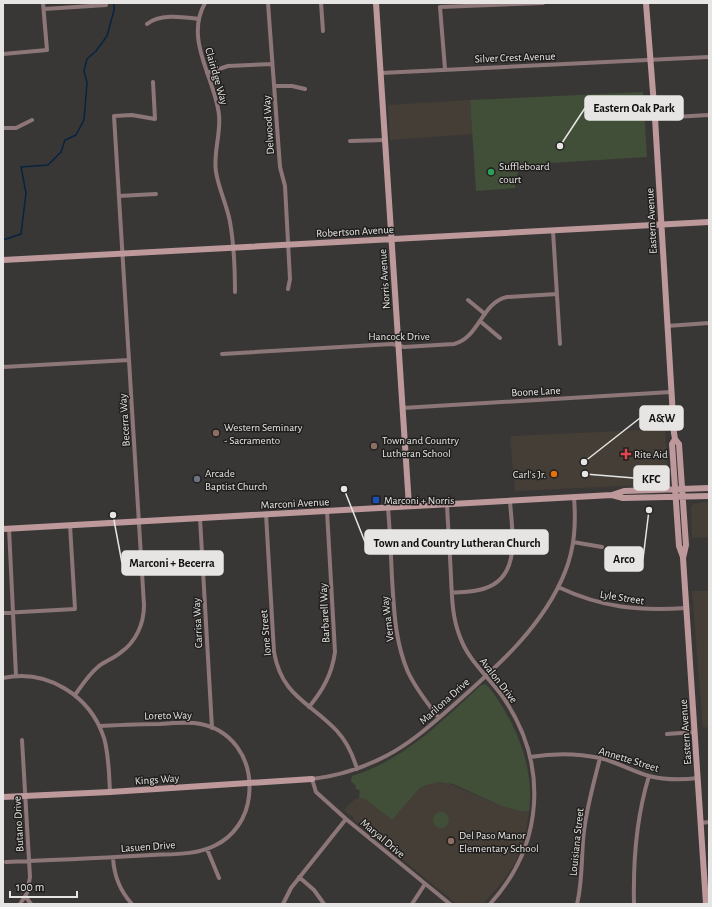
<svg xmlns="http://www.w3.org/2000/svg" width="712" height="907" viewBox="0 0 712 907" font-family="'Alegreya Sans',sans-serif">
	<rect width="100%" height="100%" fill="#393735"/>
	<!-- built -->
	<path fill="#443e36" d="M 470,100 L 472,134 L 390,140 L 388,105 Z
		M 665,429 L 669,480 L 666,484 L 515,491 L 510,438 L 512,436 Z
		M 709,501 L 709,537 L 692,538 L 691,507 L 693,504 Z
		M 692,591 L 709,591 L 709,727 L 703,728 Z
		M 434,782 L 448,783 L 504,807 L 520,811 L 529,811 L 525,837 L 515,863 L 503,881 L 483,904 L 457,904 L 354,820 L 354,818 L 344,810 L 355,799 L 361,798 L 365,799 L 392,820 L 419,789 Z"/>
	<!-- green -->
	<path fill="#414e38" d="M 643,92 L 647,157 L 519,165 L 515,188 L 476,191 L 470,100 Z
		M 485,684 C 492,689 497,699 502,706 C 521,737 534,774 529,811 L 520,811 L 504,807 L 453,784 L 438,782 L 426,785 L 419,789 L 392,820 L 365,799 L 359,798 L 360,791 L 355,788 L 356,786 L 351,781 L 352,776 C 404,760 441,722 480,686 Z
		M433 820a8 8 0 1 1 16 0a8 8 0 1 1-16 0Z"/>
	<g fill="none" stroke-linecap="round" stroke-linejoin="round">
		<!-- stream -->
		<path stroke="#062440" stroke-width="1.5" d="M 3,240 L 21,234 L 26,193 L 21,167 L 48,165 L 61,152 L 65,140 L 76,135 L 84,120 L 87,83 L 84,71 L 87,59 L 96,51 L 107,36 L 114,10 L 114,3"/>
		<!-- street -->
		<path stroke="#8d7678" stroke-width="4" d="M 205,3 C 184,40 215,78 219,115 C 221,134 213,153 216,172 C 219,190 227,205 230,222 C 234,245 235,269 235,292
			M 268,3 L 280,167 L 285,186 L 290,279 L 288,289
			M 321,3 L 323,31
			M 44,9 L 106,5 L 106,3
			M 147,24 C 160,13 183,17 199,19
			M 3,54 L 47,50 L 43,3
			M 445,69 L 440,7 L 543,3
			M 207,73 L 228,66 L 272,64
			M 381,73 L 709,57
			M 274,86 L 292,86 L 305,89
			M 655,118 L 709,115
			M 3,128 L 16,128 L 32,120
			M 350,141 L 385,140
			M 119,196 L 156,194
			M 553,231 L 560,344
			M 468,300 L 485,314
			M 480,321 L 500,338
			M 667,326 L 709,323
			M 222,354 L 392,344 L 404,347 L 454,344 C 479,338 482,302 507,297 L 557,294
			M 3,367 L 129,360
			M 402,408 L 671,392
			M 447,504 C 448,528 450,553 451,577 C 452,597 452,617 460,637 C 469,662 490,678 505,700 C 549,767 543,846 490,904
			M 388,508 C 390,531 391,555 392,578 C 394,610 395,642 408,672 C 416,689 427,703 439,718
			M 266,514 L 274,652 C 282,697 310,702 337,731 C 347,742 353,755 357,769
			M 200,518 L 212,728
			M 9,528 L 16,676
			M 573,542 L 602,547
			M 558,587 C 603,608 638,611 686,608
			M 452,593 C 462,592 473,592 483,589 C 522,578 512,532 510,501
			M 3,613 L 75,609 L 70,525
			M 3,678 C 47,669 90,695 104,738 C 109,755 109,774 110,792
			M 75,695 C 82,685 89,674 99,666 C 106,661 114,658 120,653 C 136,642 144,624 144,605 L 114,116 L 132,115 L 155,119 L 153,82
			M 309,707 C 323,690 332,674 335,652 L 327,511
			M 667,734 L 695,732
			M 530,757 C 554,753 577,753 600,758 C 617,762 632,771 649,776 C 665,780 682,780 698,778
			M 701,823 L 709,822
			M 207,849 L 219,878
			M 113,858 C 114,875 120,891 132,904
			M 6,862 C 55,860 103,858 152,855 C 172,854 196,855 214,846 C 234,837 247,817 249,796 C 253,759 232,727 194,723 C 183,722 171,723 160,724 C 140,724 120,725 100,726
			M 299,877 L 314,890 L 324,904
			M 25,896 L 31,904
			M 20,904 L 27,893 L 30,877 L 22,740
			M 283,904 L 291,888 L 346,819
			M 412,904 L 425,884
			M 450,904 L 346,819 L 316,792 L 312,779 C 338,776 363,768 386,756 C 413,742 434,722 456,703 C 498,666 544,625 565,572 C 575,547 576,523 574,497
			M 577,904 C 583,880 581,855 584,831 C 587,806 594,782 600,758
			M 634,904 C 633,860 636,818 649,776"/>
		<!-- secondary -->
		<path stroke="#bd999c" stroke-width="6" d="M 376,3 L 409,506
			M 646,3 L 655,118 L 674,433 L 675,439 L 679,444 L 686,545 L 683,558 L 706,904
			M 3,260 L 709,222
			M 675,439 L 672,444 L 679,546 L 683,557
			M 612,495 L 623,498 L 709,496
			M 3,529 L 612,495 L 624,491 L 709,488
			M 3,797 L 110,792 L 312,779"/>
	</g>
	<!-- markers -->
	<circle fill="#2e9e5b" stroke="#201f1e" stroke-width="1.5" cx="491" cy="172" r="4"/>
	<g fill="#8d6e63" stroke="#201f1e" stroke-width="1.5">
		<circle cx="216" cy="433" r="4"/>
		<circle cx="374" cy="446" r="4"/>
		<circle cx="451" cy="841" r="4"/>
	</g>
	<path fill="#e0444e" stroke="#201f1e" stroke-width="1.5" d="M624 448h4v4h4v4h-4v4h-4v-4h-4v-4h4z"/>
	<circle fill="#e8710a" stroke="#201f1e" stroke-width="1.5" cx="554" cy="474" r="4"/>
	<circle fill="#6b7280" stroke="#201f1e" stroke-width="1.5" cx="197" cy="479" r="4"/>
	<rect fill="#1a4fb4" stroke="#201f1e" stroke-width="1.5" x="372" y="496" width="8" height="8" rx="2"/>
	<g text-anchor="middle" stroke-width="3" stroke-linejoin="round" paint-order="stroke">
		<!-- street labels -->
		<g font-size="11" fill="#e6e5e3" stroke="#201f1e">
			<text transform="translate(515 57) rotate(-2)" y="4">Silver Crest Avenue</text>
			<text transform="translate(217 76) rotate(74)" y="4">Clairidge Way</text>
			<text transform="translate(268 125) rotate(-94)" y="4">Delwood Way</text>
			<text transform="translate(651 221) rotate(-93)" y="4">Eastern Avenue</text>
			<text transform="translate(355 231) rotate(-3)" y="4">Robertson Avenue</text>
			<text transform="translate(384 279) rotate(-94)" y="4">Norris Avenue</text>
			<text x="399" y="340">Hancock Drive</text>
			<text transform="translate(536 391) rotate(-3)" y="4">Boone Lane</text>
			<text transform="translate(124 420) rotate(-94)" y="4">Becerra Way</text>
			<text transform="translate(295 503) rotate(-3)" y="4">Marconi Avenue</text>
			<text transform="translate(622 597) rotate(9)" y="4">Lyle Street</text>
			<text transform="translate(324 613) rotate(-93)" y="4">Barbarell Way</text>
			<text transform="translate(387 619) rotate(-97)" y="4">Verna Way</text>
			<text transform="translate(197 623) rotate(-93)" y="4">Carrisa Way</text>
			<text transform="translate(265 633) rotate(-95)" y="4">Ione Street</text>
			<text transform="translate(499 680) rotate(52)" y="4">Avalon Drive</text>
			<text transform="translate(444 701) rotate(-42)" y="4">Marilona Drive</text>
			<text transform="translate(168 715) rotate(-1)" y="4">Loreto Way</text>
			<text transform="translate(685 732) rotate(-94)" y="4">Eastern Avenue</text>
			<text transform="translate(629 759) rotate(17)" y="4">Annette Street</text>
			<text transform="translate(157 779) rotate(-4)" y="4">Kings Way</text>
			<text transform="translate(18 824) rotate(-93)" y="4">Butano Drive</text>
			<text transform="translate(383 838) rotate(40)" y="4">Maryal Drive</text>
			<text transform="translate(576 842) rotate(-84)" y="4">Louisiana Street</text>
			<text transform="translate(148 846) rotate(-4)" y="4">Lasuen Drive</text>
		</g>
		<!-- poi labels -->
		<g font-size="11" fill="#e6e5e3" stroke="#201f1e" text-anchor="start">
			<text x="499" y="170">Suffleboard<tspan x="499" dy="13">court</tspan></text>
			<text x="224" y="431">Western Seminary<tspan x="224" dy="13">- Sacramento</tspan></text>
			<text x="382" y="444">Town and Country<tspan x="382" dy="13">Lutheran School</tspan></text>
			<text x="634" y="458">Rite Aid</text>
			<text x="205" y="477">Arcade<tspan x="205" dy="13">Baptist Church</tspan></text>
			<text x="546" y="478" text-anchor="end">Carl's Jr.</text>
			<text x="384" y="504">Marconi + Norris</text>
			<text x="459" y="839">Del Paso Manor<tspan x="459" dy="13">Elementary School</tspan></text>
		</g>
	</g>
	<!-- callouts -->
	<path fill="none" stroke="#e6e5e3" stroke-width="1.5" d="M560 146L585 108M584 462L640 418M585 474L634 478M344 489L365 542M649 510L643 559M113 515L122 563"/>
	<g fill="#e6e5e3" stroke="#201f1e" stroke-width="1.5">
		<circle cx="560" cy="146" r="4"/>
		<circle cx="584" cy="462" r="4"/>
		<circle cx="585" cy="474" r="4"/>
		<circle cx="344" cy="489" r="4"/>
		<circle cx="649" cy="510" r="4"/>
		<circle cx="113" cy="515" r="4"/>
	</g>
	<g fill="#e6e5e3" stroke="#e6e5e3" stroke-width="1.5">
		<rect x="585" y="96" width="98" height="24" rx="4"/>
		<rect x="640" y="406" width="43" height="24" rx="4"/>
		<rect x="634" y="466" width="35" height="24" rx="4"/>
		<rect x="365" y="530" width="183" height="24" rx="4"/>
		<rect x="605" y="547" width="38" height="24" rx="4"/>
		<rect x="122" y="551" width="101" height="24" rx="4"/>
	</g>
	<g font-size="12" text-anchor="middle" font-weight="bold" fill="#111">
		<text x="634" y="112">Eastern Oak Park</text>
		<text x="662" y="422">A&amp;W</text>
		<text x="651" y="483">KFC</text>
		<text x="457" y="547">Town and Country Lutheran Church</text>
		<text x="624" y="563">Arco</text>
		<text x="172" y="567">Marconi + Becerra</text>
	</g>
	<!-- border -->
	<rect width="712" height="907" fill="none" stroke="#e6e5e3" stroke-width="8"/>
	<!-- scale -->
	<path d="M10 891v6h67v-6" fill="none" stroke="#e6e5e3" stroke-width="2"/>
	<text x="16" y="891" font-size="12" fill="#e6e5e3" stroke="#201f1e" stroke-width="3" paint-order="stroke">100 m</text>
</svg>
